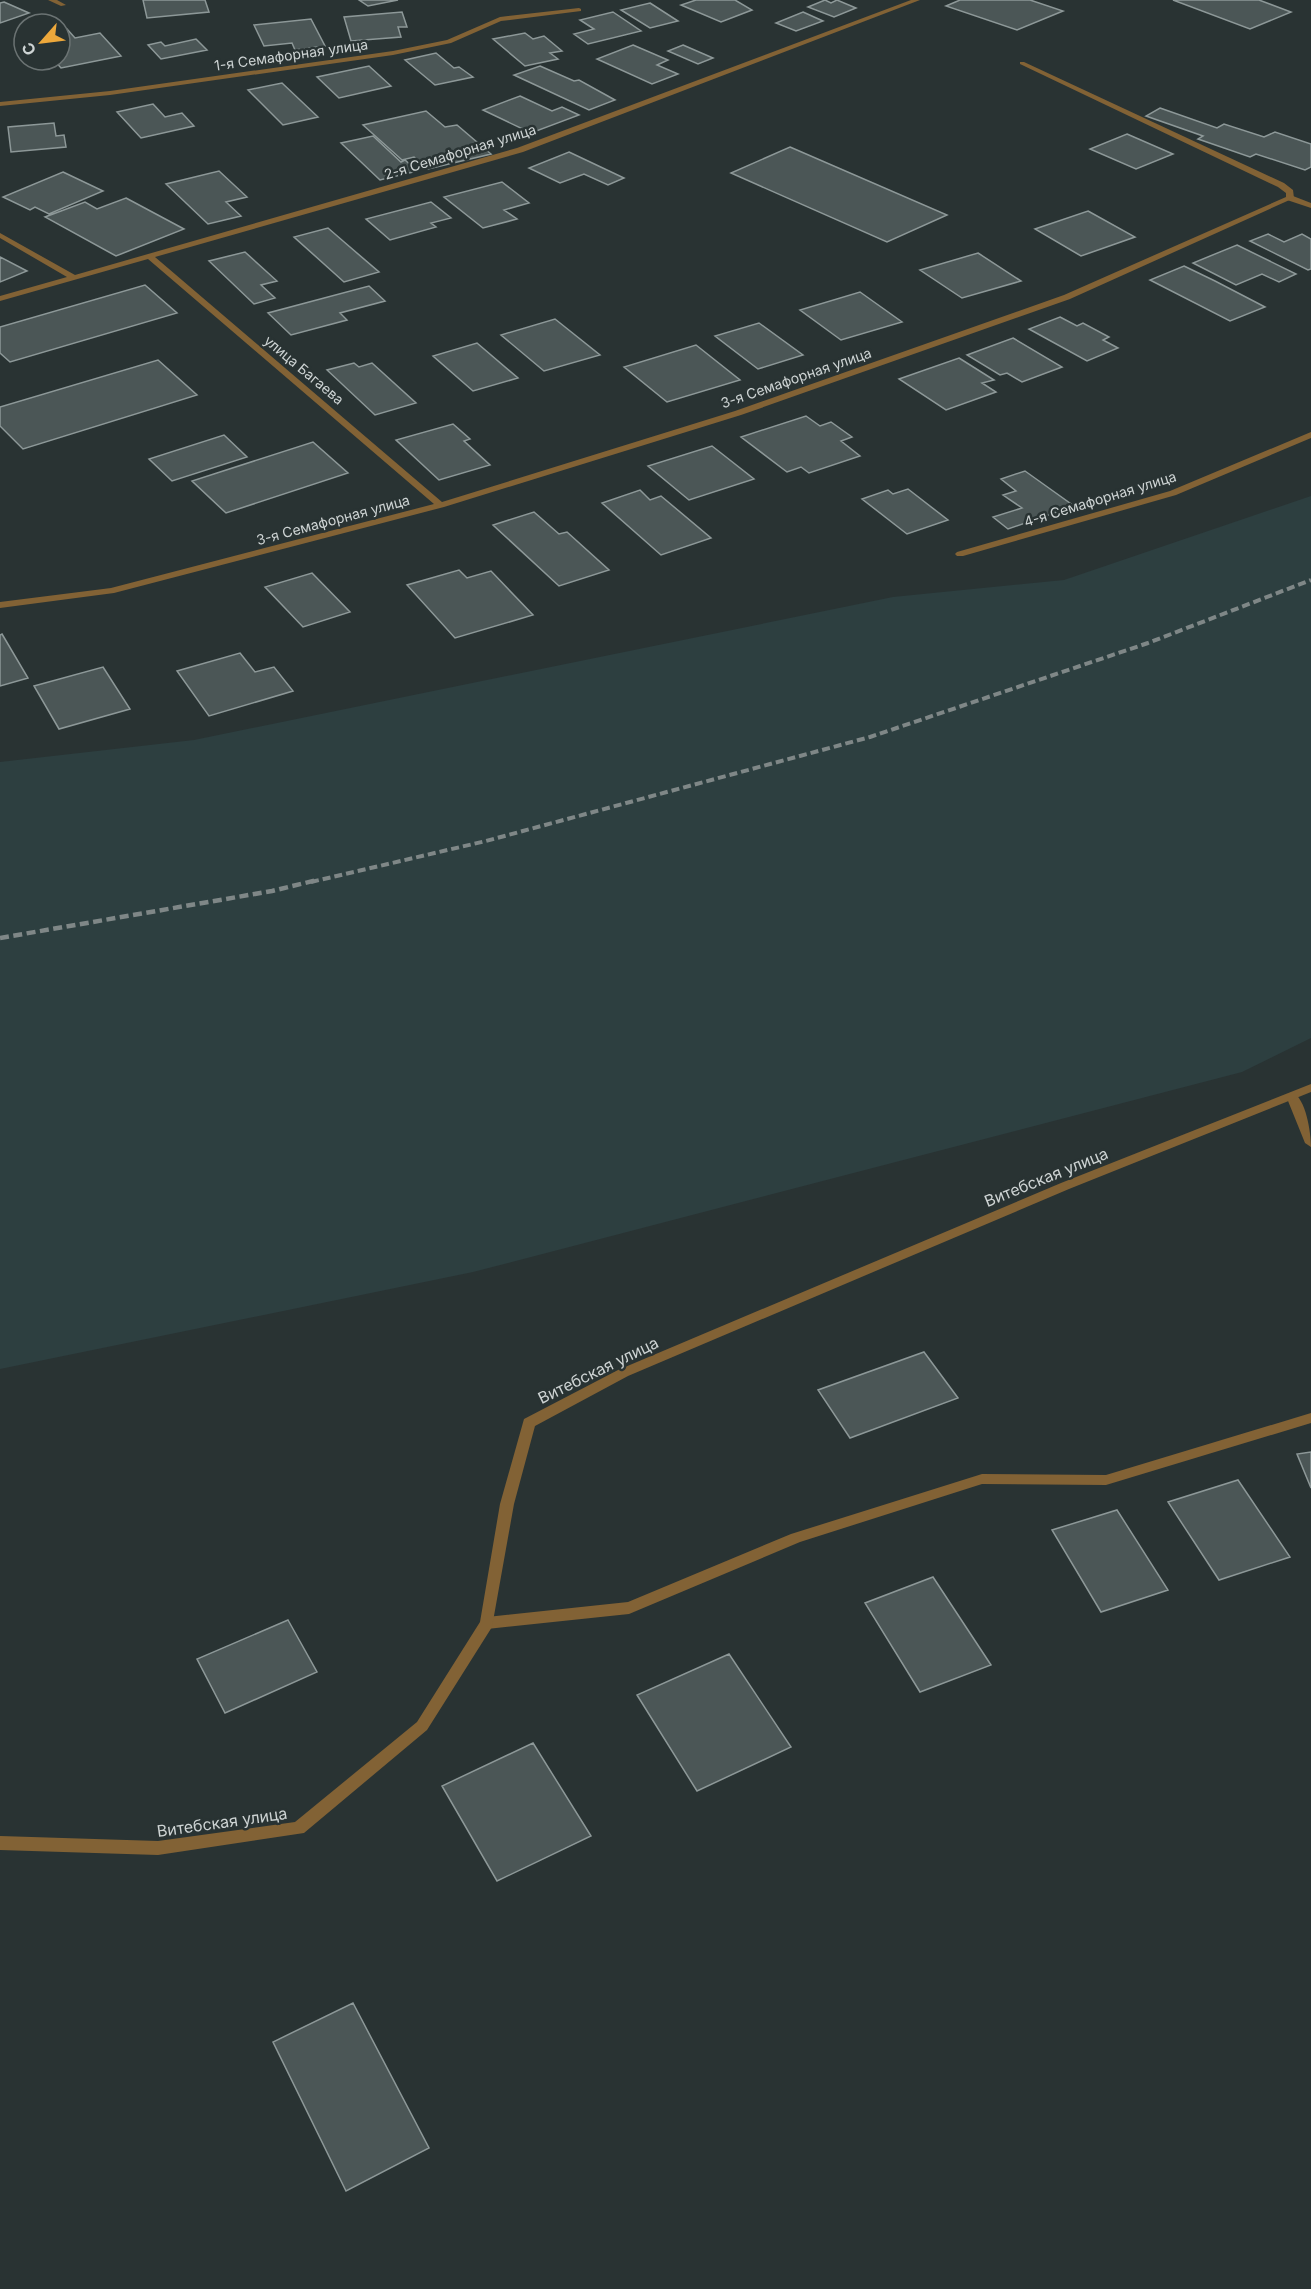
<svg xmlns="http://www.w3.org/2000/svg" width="1311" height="2289" viewBox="0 0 1311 2289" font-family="Inter,sans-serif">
	<rect width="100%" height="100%" fill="#293333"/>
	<!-- built -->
	<path fill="#2d3f40" d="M 1311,496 L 1311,1038 L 1242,1072 L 473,1272 L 0,1369 L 0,762 L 194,740 L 893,597 L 1064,580 Z"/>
	<!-- building -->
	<path fill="#4b5656" stroke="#8d9898" stroke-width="1.5" d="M 143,0 L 205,0 L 209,12 L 147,18 Z
		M 359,0 L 398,0 L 368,6 Z
		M 696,0 L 735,0 L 752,10 L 721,22 L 681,5 Z
		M 825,0 L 831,3 L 837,0 L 856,8 L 834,17 L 808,7 Z
		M 960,0 L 1030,0 L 1063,11 L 1017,30 L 946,6 Z
		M 1173,0 L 1259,0 L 1291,12 L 1250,29 Z
		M 4,2 L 29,13 L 0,23 L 0,3 Z
		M 650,3 L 678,21 L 650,28 L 621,10 Z
		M 402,12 L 407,27 L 398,27 L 401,37 L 351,41 L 344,17 Z
		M 613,12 L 641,31 L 588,44 L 574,34 L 594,29 L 580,20 Z
		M 803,12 L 823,21 L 796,31 L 776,23 Z
		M 311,19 L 325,46 L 295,50 L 292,43 L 264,46 L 254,25 Z
		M 67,29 L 75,38 L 100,33 L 121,56 L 61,68 L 54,60 L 60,60 L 60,30 Z
		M 525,33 L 533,39 L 544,36 L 562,51 L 550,53 L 558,59 L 525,66 L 493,39 Z
		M 196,39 L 207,50 L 161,59 L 148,45 L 161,42 L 165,46 Z
		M 633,45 L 668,60 L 657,65 L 678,74 L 652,84 L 597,59 Z
		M 683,45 L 713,58 L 698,64 L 668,51 Z
		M 436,53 L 454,68 L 459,67 L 473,77 L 435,85 L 405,60 Z
		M 369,66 L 391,86 L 339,98 L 317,77 Z
		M 540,66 L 574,81 L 579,80 L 615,100 L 589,110 L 514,75 Z
		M 282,83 L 318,117 L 283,125 L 248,90 Z
		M 520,96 L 552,111 L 562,107 L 579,115 L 531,133 L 483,110 Z
		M 153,104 L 165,117 L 182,113 L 194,126 L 141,138 L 117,112 Z
		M 1160,108 L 1217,128 L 1224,124 L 1264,137 L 1275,132 L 1311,144 L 1311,167 L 1305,170 L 1256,154 L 1250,157 L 1198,139 L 1203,136 L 1146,116 Z
		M 426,111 L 445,127 L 457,125 L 491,154 L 428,169 L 414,157 L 402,160 L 363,125 Z
		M 54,123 L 56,136 L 64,135 L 66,147 L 11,152 L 8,127 Z
		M 1127,134 L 1173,154 L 1136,169 L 1090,149 Z
		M 373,136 L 401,162 L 405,160 L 417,171 L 380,180 L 341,143 Z
		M 790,147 L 947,215 L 887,242 L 731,173 Z
		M 569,152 L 624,178 L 608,185 L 584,174 L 560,183 L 529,168 Z
		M 219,171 L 247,197 L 226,202 L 241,216 L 208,224 L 166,184 Z
		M 63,172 L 103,191 L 49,214 L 35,207 L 30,210 L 3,197 Z
		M 502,182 L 529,203 L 504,210 L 517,219 L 483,228 L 444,197 Z
		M 126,198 L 184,229 L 116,256 L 45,217 L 85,202 L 97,209 Z
		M 431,202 L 451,218 L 431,223 L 436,227 L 390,240 L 366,219 Z
		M 1088,211 L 1135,237 L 1081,256 L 1035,229 Z
		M 328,228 L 343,241 L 379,272 L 344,282 L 294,237 Z
		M 1268,234 L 1284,242 L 1302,234 L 1311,239 L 1311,269 L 1308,270 L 1250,241 Z
		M 1237,245 L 1296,274 L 1279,282 L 1262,274 L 1236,285 L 1193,263 Z
		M 245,252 L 277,281 L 261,285 L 275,298 L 254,304 L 209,261 Z
		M 978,253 L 1021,281 L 962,298 L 920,270 Z
		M 0,257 L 27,271 L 0,282 Z
		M 1184,266 L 1215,281 L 1265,307 L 1230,321 L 1150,280 Z
		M 145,285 L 177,313 L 10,362 L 0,353 L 0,327 Z
		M 369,286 L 385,301 L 340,313 L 347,320 L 291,335 L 268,313 Z
		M 860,292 L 902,322 L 841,340 L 800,310 Z
		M 1060,317 L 1077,326 L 1083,323 L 1109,337 L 1103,340 L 1118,348 L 1087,361 L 1029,329 Z
		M 555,319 L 600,355 L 544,371 L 501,335 Z
		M 759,323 L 803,355 L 758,369 L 715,336 Z
		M 1013,338 L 1062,367 L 1022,382 L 1007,373 L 1000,375 L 967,355 Z
		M 477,343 L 518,378 L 473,391 L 433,356 Z
		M 696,345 L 740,380 L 667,402 L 624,367 Z
		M 959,358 L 994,380 L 982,383 L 996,392 L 946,410 L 899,379 Z
		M 158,360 L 197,395 L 23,449 L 0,426 L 0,407 Z
		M 354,363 L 359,367 L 372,363 L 416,403 L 375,415 L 327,370 Z
		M 806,416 L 820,426 L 831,422 L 852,437 L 841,441 L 860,456 L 809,473 L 801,467 L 787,472 L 741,437 Z
		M 453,424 L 470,439 L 464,441 L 490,465 L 439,480 L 396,440 Z
		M 224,435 L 247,457 L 172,481 L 149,459 Z
		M 313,442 L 348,473 L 226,513 L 192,481 Z
		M 712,446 L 754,479 L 689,500 L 648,466 Z
		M 1025,471 L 1074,506 L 1008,529 L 993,517 L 1022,508 L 1003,495 L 1016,491 L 1001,479 Z
		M 908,489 L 948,520 L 907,534 L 862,499 L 888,490 L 893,494 Z
		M 640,490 L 650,500 L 661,496 L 711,538 L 661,555 L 602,503 Z
		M 534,512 L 559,534 L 567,532 L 609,570 L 559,586 L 493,525 Z
		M 459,570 L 467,578 L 491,571 L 533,615 L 455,638 L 407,585 Z
		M 312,573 L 350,612 L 303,627 L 265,587 Z
		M 2,634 L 28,678 L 0,686 L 0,635 Z
		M 240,653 L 255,672 L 274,667 L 293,691 L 209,716 L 177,671 Z
		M 103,667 L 130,709 L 59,729 L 34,686 Z
		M 924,1352 L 958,1398 L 850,1438 L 818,1390 Z
		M 1311,1452 L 1311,1488 L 1297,1454 Z
		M 1238,1480 L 1290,1557 L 1219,1580 L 1168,1502 Z
		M 1117,1510 L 1168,1590 L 1101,1612 L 1052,1530 Z
		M 933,1577 L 991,1665 L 920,1692 L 865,1603 Z
		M 288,1620 L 317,1672 L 225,1713 L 197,1659 Z
		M 729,1654 L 791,1747 L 697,1791 L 637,1695 Z
		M 533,1743 L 591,1836 L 497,1881 L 442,1786 Z
		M 353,2003 L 429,2148 L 346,2191 L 273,2042 Z"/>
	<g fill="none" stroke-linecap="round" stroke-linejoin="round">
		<!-- lane -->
		<path fill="#826235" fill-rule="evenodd" d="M 1287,196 L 1293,196 L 1311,203 L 1311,208 L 1287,200 Z
			M 1292,1092 C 1306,1098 1311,1133 1311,1147 L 1305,1143 L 1286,1096 Z
			M 1311,1413 L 1311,1423 L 1106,1485 L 982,1484 L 800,1542 L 629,1614 L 487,1629 L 482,1627 L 480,1623 L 482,1619 L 487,1617 L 628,1602 L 791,1534 L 982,1474 L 1106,1475 Z"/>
		<!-- street -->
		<path fill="#826235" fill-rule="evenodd" d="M 48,0 L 57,0 L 66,5 L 61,6 Z
			M 911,0 L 920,0 L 523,152 L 155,257 L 442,502 L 735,411 L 1064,295 L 1286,197 L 1286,193 L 1278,187 L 1020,64 L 1020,62 L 1024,62 L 1284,183 L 1293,190 L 1294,198 L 1070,299 L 741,415 L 444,507 L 114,593 L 0,608 L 0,602 L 111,588 L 434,504 L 148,259 L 0,301 L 0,296 L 67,277 L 0,238 L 0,233 L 75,275 L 517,148 Z
			M 579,8 L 581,9 L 581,11 L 501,21 L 451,43 L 393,55 L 110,95 L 0,106 L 0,102 L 110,91 L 393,51 L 447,40 L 500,17 Z
			M 1311,432 L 1311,438 L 1176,495 L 963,556 L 957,556 L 955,554 L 957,552 L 1170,491 Z
			M 1311,1084 L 1311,1092 L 1069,1189 L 628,1376 L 535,1426 L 514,1504 L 492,1627 L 427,1730 L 304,1833 L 158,1855 L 0,1850 L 0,1836 L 158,1841 L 295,1822 L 417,1722 L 480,1622 L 500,1504 L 524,1419 L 618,1370 L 1061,1183 Z"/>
		<!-- rail-far1 -->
		<path stroke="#7f8787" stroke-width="4" stroke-dasharray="8 4" stroke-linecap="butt" d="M 311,882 L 486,841 L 870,737 L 1148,643 L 1311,580"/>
		<!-- rail -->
		<path stroke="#7f8787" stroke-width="4.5" stroke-dasharray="9 4.5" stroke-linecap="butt" d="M 0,938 L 272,891 L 317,880"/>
	</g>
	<g text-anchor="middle" stroke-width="5" stroke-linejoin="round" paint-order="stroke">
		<!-- far-street labels -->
		<g font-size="14" fill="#cdd3d3" stroke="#293333">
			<text transform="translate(291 55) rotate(-8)" y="5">1-я Семафорная улица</text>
			<text transform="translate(460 152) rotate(-17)" y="5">2-я Семафорная улица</text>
			<text transform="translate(304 370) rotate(40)" y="5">улица Багаева</text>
			<text transform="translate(796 378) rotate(-19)" y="5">3-я Семафорная улица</text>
			<text transform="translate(1100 499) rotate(-17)" y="5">4-я Семафорная улица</text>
			<text transform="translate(333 520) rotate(-15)" y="5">3-я Семафорная улица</text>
		</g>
		<!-- street labels -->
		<g font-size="16" fill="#cdd3d3" stroke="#293333">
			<text transform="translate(1046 1177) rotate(-22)" y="6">Витебская улица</text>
			<text transform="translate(598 1370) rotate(-26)" y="6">Витебская улица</text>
			<text transform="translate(222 1822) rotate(-8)" y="6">Витебская улица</text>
		</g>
	</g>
	<!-- north arrow -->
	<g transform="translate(42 42) rotate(242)"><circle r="28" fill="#293333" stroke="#6b7373" stroke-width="1.5"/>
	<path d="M0-4.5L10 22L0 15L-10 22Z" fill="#eda83b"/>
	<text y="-9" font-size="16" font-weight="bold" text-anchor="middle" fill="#cdd3d3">С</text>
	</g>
</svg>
